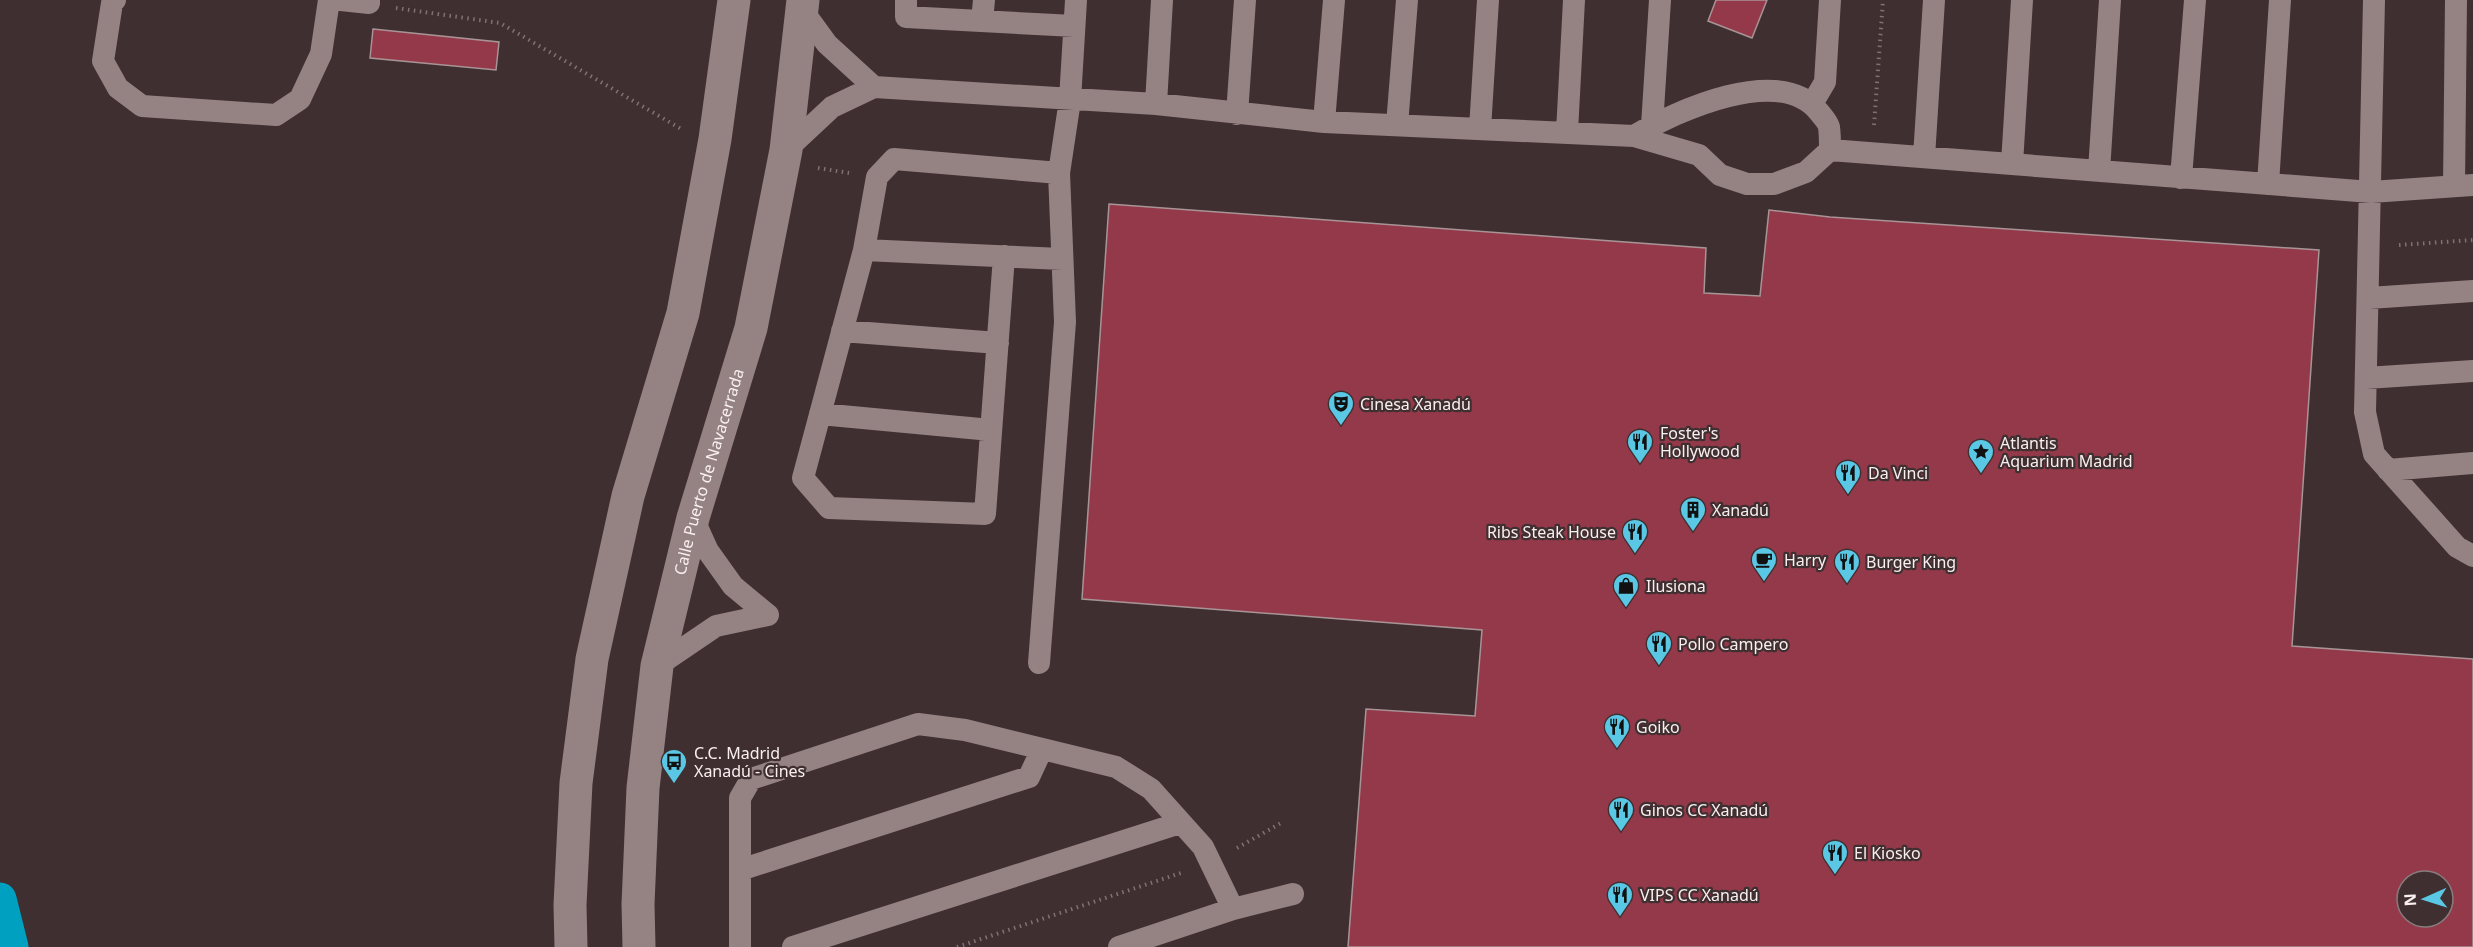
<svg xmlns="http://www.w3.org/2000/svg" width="2473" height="947" viewBox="0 0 2473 947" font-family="'Noto Sans',sans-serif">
	<rect width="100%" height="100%" fill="#3f2f31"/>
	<!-- building -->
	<path fill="#94394a" stroke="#a89496" stroke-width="1.5" fill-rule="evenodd" d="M 1716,0 L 1767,0 L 1752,38 L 1708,21 Z
		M 373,29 L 499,42 L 496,70 L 370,58 Z
		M 1109,204 L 1706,248 L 1704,293 L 1760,296 L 1769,210 L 1830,217 L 2319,250 L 2292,646 L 2473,659 L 2473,947 L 1348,947 L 1366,709 L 1475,716 L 1482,630 L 1082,599 ZM 2407,881 L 2443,881 L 2443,917 L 2407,917 Z"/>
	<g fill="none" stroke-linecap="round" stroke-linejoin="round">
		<!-- path -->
		<path stroke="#807274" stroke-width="4" stroke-dasharray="1.5 4.5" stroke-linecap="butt" d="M 396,8 L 500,23 L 683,130
			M 1874,125 L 1883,0
			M 818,168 L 849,173
			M 2399,245 L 2473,240
			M 1237,848 L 1281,823
			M 957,947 L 1184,872"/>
		<!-- lane -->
		<path stroke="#958283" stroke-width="22" d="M 115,0 L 112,3 L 103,61 L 118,88 L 142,106 L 276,115 L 300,99 L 321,54 L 329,0
			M 341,0 L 369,3 L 369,0
			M 906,0 L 906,17 L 1074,26
			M 2374,0 L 2365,412 L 2374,454 L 2457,547 L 2473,556
			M 803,11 L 827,44 L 874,87
			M 982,21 L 984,0
			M 1156,104 L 1162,0
			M 1812,104 L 1825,82 L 1830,0
			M 1237,114 L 1245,0
			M 1324,122 L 1334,0
			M 1397,125 L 1407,0
			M 1652,126 L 1660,0
			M 1480,129 L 1488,0
			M 1567,132 L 1574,0
			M 786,150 L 832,107 L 874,87 L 1156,104 L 1324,122 L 1634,136 L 1699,155 L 1720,175 L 1747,184 L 1774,184 L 1806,172 L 1830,150 C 1830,143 1830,134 1829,127 C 1828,122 1822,116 1819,112 C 1780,63 1676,111 1634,136
			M 1830,150 L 2371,192 L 2473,185
			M 1924,157 L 1934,0
			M 2012,164 L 2022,0
			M 2099,171 L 2110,0
			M 2181,178 L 2195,0
			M 2268,184 L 2280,0
			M 2454,186 L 2456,0
			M 864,250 L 1062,259
			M 1004,256 L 985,514 L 829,508 L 803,478 L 864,250 L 877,177 L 894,159 L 1059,173
			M 2369,298 L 2473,291
			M 842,331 L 998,343
			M 2366,378 L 2473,371
			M 820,414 L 991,430
			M 2388,470 L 2473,463
			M 693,518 L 708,551 L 733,586 L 768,615
			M 1039,663 L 1065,322 L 1059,173 L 1070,100 L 1076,0
			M 657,666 L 716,626 L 768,615
			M 740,870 L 1029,777 L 1042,749
			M 740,947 L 740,798 L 751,779 L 918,724 L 965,730 L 1116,767 L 1151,789 L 1203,847 L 1233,909
			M 793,947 L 1180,823
			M 1119,947 L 1233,909 L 1293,894"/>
		<!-- secondary -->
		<g stroke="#958283" stroke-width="33">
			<path d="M 571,947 L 570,905 L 576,783 L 592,659 L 628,496 L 683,313 L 715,139 L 734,0"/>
			<path id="s1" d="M 639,947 L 638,904 L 643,788 L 657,666 L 693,518 L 751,328 L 786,150 L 803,0"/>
		</g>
		<!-- highway -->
		<path stroke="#00a1c0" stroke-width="33" d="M 0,899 L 12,947"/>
	</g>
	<!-- icons -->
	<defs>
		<symbol id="theatre-pin" viewBox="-11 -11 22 30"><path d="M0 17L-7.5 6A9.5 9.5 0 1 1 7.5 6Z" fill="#5ac8e5" stroke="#3f2f31"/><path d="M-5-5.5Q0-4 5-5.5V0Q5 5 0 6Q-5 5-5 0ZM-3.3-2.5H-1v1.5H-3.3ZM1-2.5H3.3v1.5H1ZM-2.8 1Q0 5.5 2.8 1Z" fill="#111"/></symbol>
		<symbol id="restaurant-pin" viewBox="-11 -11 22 30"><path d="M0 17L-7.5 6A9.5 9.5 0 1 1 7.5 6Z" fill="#5ac8e5" stroke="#3f2f31"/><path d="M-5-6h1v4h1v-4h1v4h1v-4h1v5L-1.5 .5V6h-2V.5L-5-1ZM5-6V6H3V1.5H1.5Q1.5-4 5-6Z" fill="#111"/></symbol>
		<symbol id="sight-pin" viewBox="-11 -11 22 30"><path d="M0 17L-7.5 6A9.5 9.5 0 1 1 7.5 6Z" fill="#5ac8e5" stroke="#3f2f31"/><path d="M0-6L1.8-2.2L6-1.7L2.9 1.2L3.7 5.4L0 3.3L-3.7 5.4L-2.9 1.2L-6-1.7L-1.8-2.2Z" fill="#111"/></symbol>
		<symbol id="building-pin" viewBox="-11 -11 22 30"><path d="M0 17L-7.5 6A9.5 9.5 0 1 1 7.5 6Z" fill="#5ac8e5" stroke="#3f2f31"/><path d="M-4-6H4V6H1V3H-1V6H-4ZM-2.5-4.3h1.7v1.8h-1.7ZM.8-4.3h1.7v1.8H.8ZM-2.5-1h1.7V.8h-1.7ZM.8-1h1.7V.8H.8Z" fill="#111"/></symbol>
		<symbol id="cafe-pin" viewBox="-11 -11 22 30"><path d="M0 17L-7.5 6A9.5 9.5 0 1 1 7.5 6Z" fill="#5ac8e5" stroke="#3f2f31"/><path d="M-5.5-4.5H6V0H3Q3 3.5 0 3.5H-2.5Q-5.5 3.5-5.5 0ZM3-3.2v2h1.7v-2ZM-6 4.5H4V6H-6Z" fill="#111"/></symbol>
		<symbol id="shop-pin" viewBox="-11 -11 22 30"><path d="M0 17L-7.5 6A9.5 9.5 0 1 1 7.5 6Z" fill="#5ac8e5" stroke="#3f2f31"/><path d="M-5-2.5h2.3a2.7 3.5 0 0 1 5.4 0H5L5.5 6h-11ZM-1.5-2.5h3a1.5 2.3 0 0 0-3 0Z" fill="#111"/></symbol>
		<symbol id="bus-pin" viewBox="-11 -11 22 30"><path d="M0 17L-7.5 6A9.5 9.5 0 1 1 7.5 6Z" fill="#5ac8e5" stroke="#3f2f31"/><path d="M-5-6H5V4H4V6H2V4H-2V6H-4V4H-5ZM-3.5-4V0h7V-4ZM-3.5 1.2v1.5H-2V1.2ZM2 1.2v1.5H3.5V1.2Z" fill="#111"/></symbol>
	</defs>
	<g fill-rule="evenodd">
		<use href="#theatre-pin" x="1326" y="389" width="30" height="40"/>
		<use href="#restaurant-pin" x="1625" y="427" width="30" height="40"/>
		<use href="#sight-pin" x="1966" y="437" width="30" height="40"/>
		<use href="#restaurant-pin" x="1833" y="458" width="30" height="40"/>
		<use href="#building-pin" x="1678" y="495" width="30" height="40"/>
		<use href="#restaurant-pin" x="1620" y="517" width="30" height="40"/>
		<use href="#cafe-pin" x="1749" y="545" width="30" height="40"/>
		<use href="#restaurant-pin" x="1832" y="547" width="30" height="40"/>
		<use href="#shop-pin" x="1611" y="571" width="30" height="40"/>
		<use href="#restaurant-pin" x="1644" y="629" width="30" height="40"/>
		<use href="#restaurant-pin" x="1602" y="712" width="30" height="40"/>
		<use href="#bus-pin" x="659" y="747" width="30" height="40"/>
		<use href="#restaurant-pin" x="1606" y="795" width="30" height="40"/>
		<use href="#restaurant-pin" x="1820" y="838" width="30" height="40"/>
		<use href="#restaurant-pin" x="1605" y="880" width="30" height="40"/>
	</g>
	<g text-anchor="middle" stroke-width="4.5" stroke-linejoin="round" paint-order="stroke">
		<!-- poi labels -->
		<g font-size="16" fill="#f9eff0" stroke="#3f2f31" text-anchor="start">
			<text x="1360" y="410">Cinesa Xanadú</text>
			<text x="1660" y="439">Foster's<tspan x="1660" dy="18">Hollywood</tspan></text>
			<text x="2000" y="449">Atlantis<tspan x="2000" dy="18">Aquarium Madrid</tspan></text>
			<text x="1868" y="479">Da Vinci</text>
			<text x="1712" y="516">Xanadú</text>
			<text x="1616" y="538" text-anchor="end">Ribs Steak House</text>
			<text x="1784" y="566">Harry</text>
			<text x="1866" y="568">Burger King</text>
			<text x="1646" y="592">Ilusiona</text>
			<text x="1678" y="650">Pollo Campero</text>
			<text x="1636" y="733">Goiko</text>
			<text x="694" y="759">C.C. Madrid<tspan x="694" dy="18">Xanadú - Cines</tspan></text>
			<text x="1640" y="816">Ginos CC Xanadú</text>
			<text x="1854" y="859">El Kiosko</text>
			<text x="1640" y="901">VIPS CC Xanadú</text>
		</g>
		<!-- street labels -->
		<g font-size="16" fill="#f9eff0" stroke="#3f2f31">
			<text dy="6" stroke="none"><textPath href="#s1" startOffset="483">Calle Puerto de Navacerrada</textPath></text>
		</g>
	</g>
	<!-- north arrow -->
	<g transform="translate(2425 899) rotate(267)"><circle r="28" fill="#3f2f31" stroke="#897c7d" stroke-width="1.5"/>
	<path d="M0-4.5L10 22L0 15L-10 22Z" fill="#5ac8e5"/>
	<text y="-9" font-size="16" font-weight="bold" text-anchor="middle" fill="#f9eff0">N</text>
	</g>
</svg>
